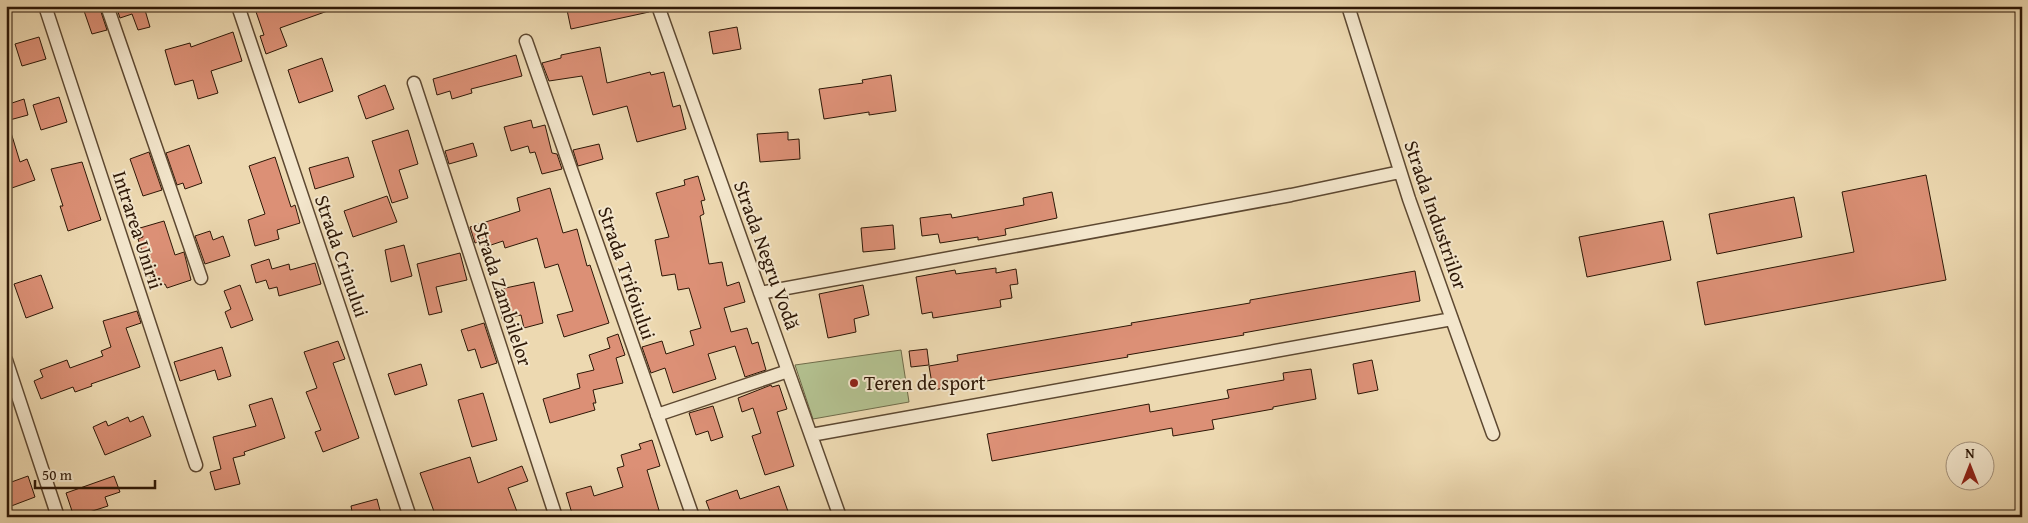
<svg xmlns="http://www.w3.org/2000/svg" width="2028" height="523" viewBox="0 0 2028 523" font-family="'Gentium Book Plus',serif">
	<rect width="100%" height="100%" fill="#edd9b1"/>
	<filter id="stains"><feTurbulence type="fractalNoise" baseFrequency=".004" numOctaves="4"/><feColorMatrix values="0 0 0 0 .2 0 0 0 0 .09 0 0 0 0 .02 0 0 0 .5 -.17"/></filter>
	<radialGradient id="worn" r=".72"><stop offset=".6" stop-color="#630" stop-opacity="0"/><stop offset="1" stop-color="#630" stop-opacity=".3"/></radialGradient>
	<!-- green -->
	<path fill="#b3c08f" stroke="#706c4a" d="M 901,350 L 909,402 L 813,419 L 795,365 Z"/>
	<!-- building -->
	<path fill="#dc9076" stroke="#2d1706" d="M 90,6 L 99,6 L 107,30 L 92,34 L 83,8 Z
		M 116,6 L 146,6 L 147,9 L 145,10 L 150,27 L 138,30 L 132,14 L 120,18 Z
		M 254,6 L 336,6 L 336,8 L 280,28 L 287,46 L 266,54 L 260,36 L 264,35 Z
		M 585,6 L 648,6 L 649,12 L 571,29 L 567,10 Z
		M 737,27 L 741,49 L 713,54 L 709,32 Z
		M 233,32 L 242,61 L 211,71 L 218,93 L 198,99 L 193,80 L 175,85 L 165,50 L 190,43 L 191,47 Z
		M 39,37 L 46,59 L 22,66 L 15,44 Z
		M 600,47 L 607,83 L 650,72 L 651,75 L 664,72 L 673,107 L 680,105 L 686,129 L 637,142 L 627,106 L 593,115 L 582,76 L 549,81 L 542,63 L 561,58 L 561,55 Z
		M 516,55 L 522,76 L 471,89 L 472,93 L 452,99 L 450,91 L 437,95 L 433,79 Z
		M 322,58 L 333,91 L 299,103 L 288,70 Z
		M 891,75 L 896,111 L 869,115 L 869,112 L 824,119 L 819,89 L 863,83 L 862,80 Z
		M 385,85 L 394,109 L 366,119 L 358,96 Z
		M 59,97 L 67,122 L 41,130 L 33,105 Z
		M 24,99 L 28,115 L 6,121 L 6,105 Z
		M 531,120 L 533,128 L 545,125 L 552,153 L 557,154 L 562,169 L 542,174 L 535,152 L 530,153 L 528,146 L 511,151 L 504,127 Z
		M 9,126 L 20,162 L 27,159 L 35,180 L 6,190 L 6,127 Z
		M 408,130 L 418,164 L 399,170 L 408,198 L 392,203 L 372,141 Z
		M 788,132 L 788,140 L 799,139 L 800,159 L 760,162 L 757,134 Z
		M 473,143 L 477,156 L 449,164 L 445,151 Z
		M 599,144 L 603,159 L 578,166 L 573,150 Z
		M 189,145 L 202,183 L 185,189 L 183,183 L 177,185 L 166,153 Z
		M 149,152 L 162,190 L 143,196 L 130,159 Z
		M 275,157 L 291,207 L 295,205 L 300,223 L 277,230 L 279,239 L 255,246 L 248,220 L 265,214 L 249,166 Z
		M 348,157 L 354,177 L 315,189 L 309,168 Z
		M 82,162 L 101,220 L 68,231 L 60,206 L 63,206 L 51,169 Z
		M 1926,175 L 1946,280 L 1705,325 L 1697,282 L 1854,252 L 1842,192 Z
		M 698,176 L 705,200 L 701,201 L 704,214 L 700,216 L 709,264 L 722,262 L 727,286 L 739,282 L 745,302 L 724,308 L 731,332 L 747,328 L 752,344 L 758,342 L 766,370 L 745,377 L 735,346 L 708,354 L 716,379 L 673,393 L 665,368 L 651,373 L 642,347 L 662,341 L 666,354 L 694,345 L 690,331 L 701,328 L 689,288 L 678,290 L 675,274 L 662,276 L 655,240 L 669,237 L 656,193 L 685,185 L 684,180 Z
		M 550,188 L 563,233 L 577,229 L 587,266 L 590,265 L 609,323 L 564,337 L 557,315 L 573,311 L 558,264 L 545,268 L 537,238 L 505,248 L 503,241 L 485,247 L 483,240 L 475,243 L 470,227 L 520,211 L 517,198 Z
		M 1052,192 L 1057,218 L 1005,229 L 1006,235 L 978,240 L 978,237 L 940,243 L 938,234 L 922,236 L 920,218 L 951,214 L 952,218 L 1024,205 L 1023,198 Z
		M 387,196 L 397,222 L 353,237 L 344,211 Z
		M 1794,197 L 1802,237 L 1717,254 L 1709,214 Z
		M 164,221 L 175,255 L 184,252 L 191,280 L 167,288 L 165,284 L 154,288 L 138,239 L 143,237 L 140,228 Z
		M 1663,221 L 1671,260 L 1587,277 L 1579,237 Z
		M 893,225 L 895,249 L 863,252 L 861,228 Z
		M 210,231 L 213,240 L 223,236 L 230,256 L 205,264 L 195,236 Z
		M 404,245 L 412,276 L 391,282 L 385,250 Z
		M 460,253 L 467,280 L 436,287 L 442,312 L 429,315 L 417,264 Z
		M 269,259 L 272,269 L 289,264 L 290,270 L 315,263 L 321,284 L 279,296 L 277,287 L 269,289 L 266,280 L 256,283 L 251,265 Z
		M 996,268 L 996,273 L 1016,269 L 1018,284 L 1010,285 L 1012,298 L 1000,300 L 1001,307 L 933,318 L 932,312 L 922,314 L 916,277 L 955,270 L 956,274 Z
		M 1415,271 L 1420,301 L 1243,333 L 1244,335 L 1127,355 L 1128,357 L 933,390 L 929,366 L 958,361 L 957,355 L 1132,325 L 1131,323 L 1250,303 L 1250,300 Z
		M 41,275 L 53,308 L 26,318 L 14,284 Z
		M 534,282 L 543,323 L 524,328 L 521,315 L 502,319 L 496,290 Z
		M 240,285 L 253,320 L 231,328 L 225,312 L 231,309 L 224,291 Z
		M 863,285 L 869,315 L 854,319 L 856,332 L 828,338 L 819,294 Z
		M 137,311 L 141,323 L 126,328 L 140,367 L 91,384 L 92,386 L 75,392 L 73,387 L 41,399 L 34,381 L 43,377 L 40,370 L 67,360 L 70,368 L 103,356 L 101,351 L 111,347 L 103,321 Z
		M 484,323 L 497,363 L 481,368 L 475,349 L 468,351 L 461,330 Z
		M 618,334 L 625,355 L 616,358 L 623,383 L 593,390 L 596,403 L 593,403 L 595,410 L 550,423 L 543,399 L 580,388 L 577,374 L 594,370 L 589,355 L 610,348 L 607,338 Z
		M 338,341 L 345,359 L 333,363 L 359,438 L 323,452 L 315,432 L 321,430 L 306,392 L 317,388 L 304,352 Z
		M 222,347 L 231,376 L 218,380 L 215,370 L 180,381 L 174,362 Z
		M 927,349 L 929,365 L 911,367 L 909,351 Z
		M 1372,360 L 1378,390 L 1358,394 L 1353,364 Z
		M 421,364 L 427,385 L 395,395 L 388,374 Z
		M 1311,369 L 1316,399 L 1273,407 L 1273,409 L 1212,420 L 1214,429 L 1173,436 L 1172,428 L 992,461 L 987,434 L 1149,404 L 1150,412 L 1229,398 L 1227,390 L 1284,380 L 1283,373 Z
		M 771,385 L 772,387 L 779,385 L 787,409 L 777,412 L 794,466 L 765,475 L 752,436 L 761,433 L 753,408 L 742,412 L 738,398 Z
		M 483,393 L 497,440 L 472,447 L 458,400 Z
		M 272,398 L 285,438 L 244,452 L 245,455 L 233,458 L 240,484 L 215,490 L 210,472 L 221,469 L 213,437 L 256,426 L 249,405 Z
		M 713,406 L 723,437 L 711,441 L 708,431 L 696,435 L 689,413 Z
		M 143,416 L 151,436 L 105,455 L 93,427 L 106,421 L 108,426 L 128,417 L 130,422 Z
		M 652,440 L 660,466 L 647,470 L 661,517 L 600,517 L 599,512 L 581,517 L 573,517 L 566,493 L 591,486 L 594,496 L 623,487 L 617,468 L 624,466 L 621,455 L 641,449 L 639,444 Z
		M 470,457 L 478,483 L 522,466 L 528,481 L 508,488 L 519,517 L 436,517 L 420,473 Z
		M 28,476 L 35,497 L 6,508 L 6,484 Z
		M 114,476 L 120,492 L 105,497 L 108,506 L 74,517 L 66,493 Z
		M 779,486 L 790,517 L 712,517 L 706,501 L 737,490 L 740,499 Z
		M 377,499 L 381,514 L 372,517 L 353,517 L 351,506 Z"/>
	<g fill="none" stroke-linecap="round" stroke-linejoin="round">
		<defs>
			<path id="minor" d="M 45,6 L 196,465
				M 107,6 L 201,278
				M 238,6 L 410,517
				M 658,6 L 840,517
				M 1348,6 L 1409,199 L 1493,434
				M 526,41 L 693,517
				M 414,83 L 556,517
				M 760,293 L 1291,195 L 1400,172
				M 6,360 L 58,517
				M 657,415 L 788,371
				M 811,435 L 1452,319"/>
		</defs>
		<!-- minor casing -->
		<use href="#minor" stroke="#5d4831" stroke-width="15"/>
		<!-- minor -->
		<use href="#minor" stroke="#f3e6cc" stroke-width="12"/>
	</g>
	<!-- markers -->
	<circle fill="#8f2418" stroke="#f3e6cc" stroke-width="2" cx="854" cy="383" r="5"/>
	<g text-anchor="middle" stroke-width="4" stroke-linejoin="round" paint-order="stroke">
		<!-- street labels -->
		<g font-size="20" fill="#2d1706" stroke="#f3e6cc">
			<text transform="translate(1436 215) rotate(71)" y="7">Strada Industriilor</text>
			<text transform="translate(138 230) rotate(72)" y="7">Intrarea Unirii</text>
			<text transform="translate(767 255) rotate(70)" y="7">Strada Negru Vodă</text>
			<text transform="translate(342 256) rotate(71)" y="7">Strada Crinului</text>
			<text transform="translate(627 273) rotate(71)" y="7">Strada Trifoiului</text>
			<text transform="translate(503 294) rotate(72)" y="7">Strada Zambilelor</text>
		</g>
		<!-- poi labels -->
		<g font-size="20" fill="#2d1706" stroke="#f3e6cc" text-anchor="start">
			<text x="864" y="390">Teren de sport</text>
		</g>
	</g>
	<!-- margin -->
	<rect width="2028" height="523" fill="none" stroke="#edd9b1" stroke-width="25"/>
	<rect x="8" y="8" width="2013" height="508" fill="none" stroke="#2d1706" stroke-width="2.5"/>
	<rect x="12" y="12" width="2003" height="498" fill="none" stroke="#2d1706"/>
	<!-- north arrow -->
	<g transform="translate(1970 466)"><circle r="24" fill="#f3e6cc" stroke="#a4937d"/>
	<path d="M0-4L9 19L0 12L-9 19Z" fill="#8f2418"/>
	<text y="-8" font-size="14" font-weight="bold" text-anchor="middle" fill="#2d1706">N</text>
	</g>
	<!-- scale -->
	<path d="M35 480v8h120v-8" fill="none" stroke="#2d1706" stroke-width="2.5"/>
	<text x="42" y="480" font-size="15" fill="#2d1706" stroke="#f3e6cc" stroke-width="4" paint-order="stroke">50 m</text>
	<rect width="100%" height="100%" filter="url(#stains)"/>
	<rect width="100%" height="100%" fill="url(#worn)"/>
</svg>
